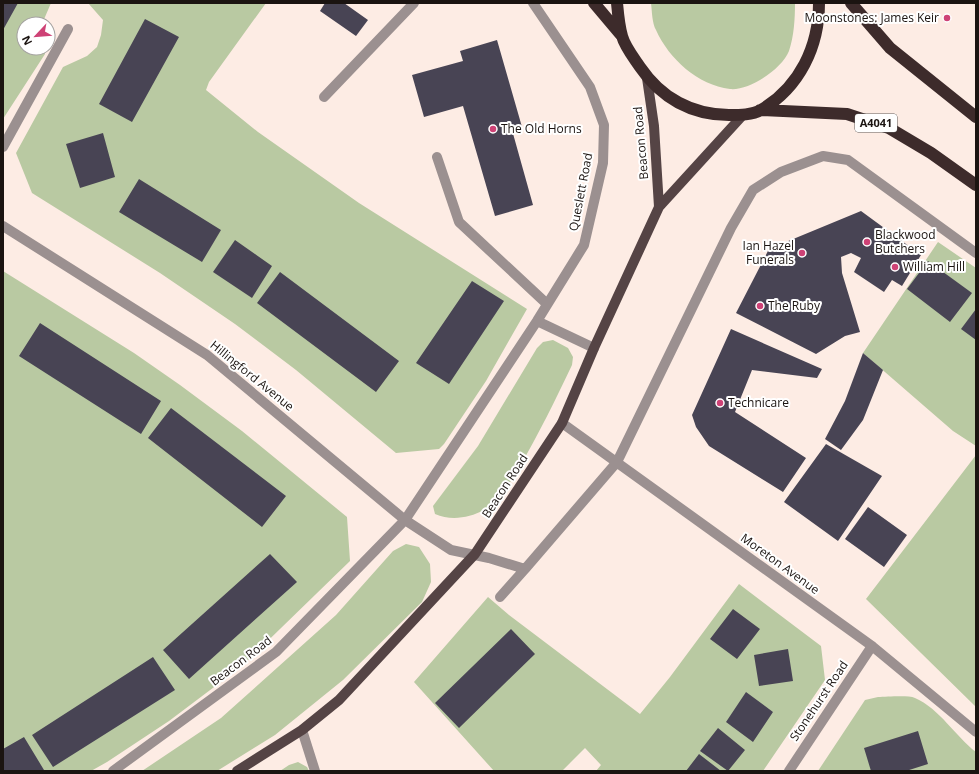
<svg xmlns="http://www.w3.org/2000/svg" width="979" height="774" viewBox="0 0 979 774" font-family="'Open Sans',sans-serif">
	<rect width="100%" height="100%" fill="#fdece4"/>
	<!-- green -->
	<path fill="#b9c9a2" d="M 3,3 L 51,3 L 42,24 L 24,24 L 24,48 L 44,48 L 45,54 L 3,119 Z
		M 88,3 L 266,3 L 209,82 L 206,90 L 258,132 L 359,203 L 527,309 L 486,381 L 444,444 L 439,449 L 396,453 L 296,370 L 235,324 L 160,273 L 32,193 L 16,153 L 63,67 L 87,56 L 97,47 L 101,35 L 103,20 Z
		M 651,3 L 795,3 C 795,19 794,36 789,51 C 782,69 749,91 730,89 C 698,85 669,59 656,30 C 652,23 652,11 651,3 Z
		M 938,242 L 976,268 L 976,446 L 953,431 L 863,353 Z
		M 3,271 L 134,353 L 180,385 L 242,431 L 347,517 L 350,561 L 242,666 L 169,721 L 107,762 L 91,771 L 3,771 Z
		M 553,340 L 568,348 L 573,357 L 572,365 C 555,401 539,433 519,468 C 510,482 500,501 484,510 C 469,518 451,521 435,514 L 433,506 L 478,446 L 537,348 L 543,342 Z
		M 976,455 L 976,707 L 866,599 Z
		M 406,544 L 419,547 L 430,564 L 431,582 L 422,602 L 343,680 L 275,735 L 217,771 L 142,771 L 221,718 L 336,615 L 393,551 Z
		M 739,584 L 821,646 L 825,680 L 763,771 L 596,771 L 601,765 L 585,748 L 562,771 L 494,771 L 414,682 L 488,597 L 509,615 L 640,714 L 670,677 Z
		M 878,697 C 887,697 908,695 915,698 C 940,709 955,736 976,752 L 976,771 L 818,771 L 865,700 Z
		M 298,762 L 307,767 L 309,771 L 280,771 L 289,765 Z"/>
	<!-- building -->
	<path fill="#484454" d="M 3,3 L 18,3 L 3,30 Z
		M 325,3 L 344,3 L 368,20 L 356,36 L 320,11 Z
		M 145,19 L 179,37 L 132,122 L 99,104 Z
		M 497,40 L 522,127 L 512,130 L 533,205 L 495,216 L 463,106 L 424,117 L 412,75 L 463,61 L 460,51 Z
		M 103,133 L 115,177 L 80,188 L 66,144 Z
		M 139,179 L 221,230 L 202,262 L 119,212 Z
		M 861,211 L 921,255 L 902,286 L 892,280 L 884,292 L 854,272 L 861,258 L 851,253 L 841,257 L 842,273 L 860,332 L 845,336 L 816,354 L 736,313 L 769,249 Z
		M 235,240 L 272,266 L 252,298 L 213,272 Z
		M 928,261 L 972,293 L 950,322 L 907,289 Z
		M 280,272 L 399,361 L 376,392 L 257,303 Z
		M 472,281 L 504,301 L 449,384 L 416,363 Z
		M 976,309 L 976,340 L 961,329 Z
		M 40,323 L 161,401 L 141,434 L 19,356 Z
		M 731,329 L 822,369 L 817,378 L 752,370 L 735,412 L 806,458 L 783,492 L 709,446 L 696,427 L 692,415 Z
		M 863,353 L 883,370 L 863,420 L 841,450 L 825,439 L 845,401 Z
		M 171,408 L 286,496 L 262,527 L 148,438 Z
		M 826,444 L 882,476 L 838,541 L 784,502 Z
		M 868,507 L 907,535 L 884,567 L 845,539 Z
		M 270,554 L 297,582 L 189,679 L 163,650 Z
		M 733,609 L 760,629 L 737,659 L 710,639 Z
		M 511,629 L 535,654 L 459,728 L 435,703 Z
		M 788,649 L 793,681 L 759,686 L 754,655 Z
		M 153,657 L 175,690 L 53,767 L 32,735 Z
		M 746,692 L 773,712 L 753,742 L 726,722 Z
		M 718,728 L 745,750 L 728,771 L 700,751 Z
		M 918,731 L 928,764 L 906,771 L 871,771 L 864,748 Z
		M 24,737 L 44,770 L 3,771 L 3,749 Z
		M 699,754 L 721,771 L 686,771 Z"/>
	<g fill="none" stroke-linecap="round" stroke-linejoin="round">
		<!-- minor -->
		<path stroke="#9b9090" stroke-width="10" d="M 324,97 L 414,3
			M 3,147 L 68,29
			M 437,157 L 459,222 L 547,304
			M 3,226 L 207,355 L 405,520 L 451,550 L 489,558 L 525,569 L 617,462 L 731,228 L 753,190 L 781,172 L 823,156 L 848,160 L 976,253
			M 537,321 L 594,348
			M 562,423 L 872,646 L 976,732
			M 500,597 L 525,569
			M 302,730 L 315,771
			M 113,771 L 276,652 L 405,520 L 537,321 L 584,245 L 603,163 L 604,125 L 590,87 L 533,3
			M 789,771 L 872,646"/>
		<!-- major -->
		<path stroke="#554445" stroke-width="10" d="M 647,78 L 654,126 L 659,207
			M 237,771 L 302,730 L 339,700 L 475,554 L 562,423 L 594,348 L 659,207 L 743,115"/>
		<!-- highway -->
		<path stroke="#3d2b2b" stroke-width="12" d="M 594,3 L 621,35
			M 617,3 C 618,14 619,26 622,36 C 625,47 634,58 640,67 C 661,98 692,115 729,115 C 740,115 752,115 761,110 C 800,87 819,46 819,3
			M 851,3 L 890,48 L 976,117
			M 760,110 L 847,114 L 889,128 L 931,153 L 976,185"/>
	</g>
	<!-- markers -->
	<g fill="#ce4276" stroke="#fff" stroke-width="1.5">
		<circle cx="947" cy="18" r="4"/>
		<circle cx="493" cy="129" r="4"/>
		<circle cx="867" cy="242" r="4"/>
		<circle cx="802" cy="253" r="4"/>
		<circle cx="895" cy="267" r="4"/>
		<circle cx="760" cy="306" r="4"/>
		<circle cx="720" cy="403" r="4"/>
	</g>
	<g text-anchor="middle" stroke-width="4" stroke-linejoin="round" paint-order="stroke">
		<!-- shield labels -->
		<rect fill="#fff" stroke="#5f5a58" stroke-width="1" x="855" y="114" width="42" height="18" rx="3"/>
		<g font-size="11" font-weight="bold" fill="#1b1411">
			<text x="876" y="127">A4041</text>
		</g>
		<!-- poi labels -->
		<g font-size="12" fill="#1b1411" stroke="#fff" text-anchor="start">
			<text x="939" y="22" text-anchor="end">Moonstones: James Keir</text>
			<text x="501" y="133">The Old Horns</text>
			<text x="875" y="239">Blackwood<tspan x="875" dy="14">Butchers</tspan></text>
			<text x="794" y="250" text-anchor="end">Ian Hazel<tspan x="794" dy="14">Funerals</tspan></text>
			<text x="903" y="271">William Hill</text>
			<text x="768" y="310">The Ruby</text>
			<text x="728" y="407">Technicare</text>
		</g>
		<!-- street labels -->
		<g font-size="12" fill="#1b1411" stroke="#fff">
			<text transform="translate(641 143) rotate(-95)" y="4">Beacon Road</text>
			<text transform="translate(581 192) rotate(-79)" y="4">Queslett Road</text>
			<text transform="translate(252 376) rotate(39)" y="4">Hillingford Avenue</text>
			<text transform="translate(505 486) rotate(-57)" y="4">Beacon Road</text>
			<text transform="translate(780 564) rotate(36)" y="4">Moreton Avenue</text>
			<text transform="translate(241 661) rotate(-37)" y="4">Beacon Road</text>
			<text transform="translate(819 701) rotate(-56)" y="4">Stonehurst Road</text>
		</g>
	</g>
	<!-- border -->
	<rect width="979" height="774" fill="none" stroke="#1b1411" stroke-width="8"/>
	<!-- north arrow -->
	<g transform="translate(36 36) rotate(244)"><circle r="19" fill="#ffffff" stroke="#a4a1a0"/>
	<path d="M0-3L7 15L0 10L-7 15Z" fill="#ce4276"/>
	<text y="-6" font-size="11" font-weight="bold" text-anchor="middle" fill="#1b1411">N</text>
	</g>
</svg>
